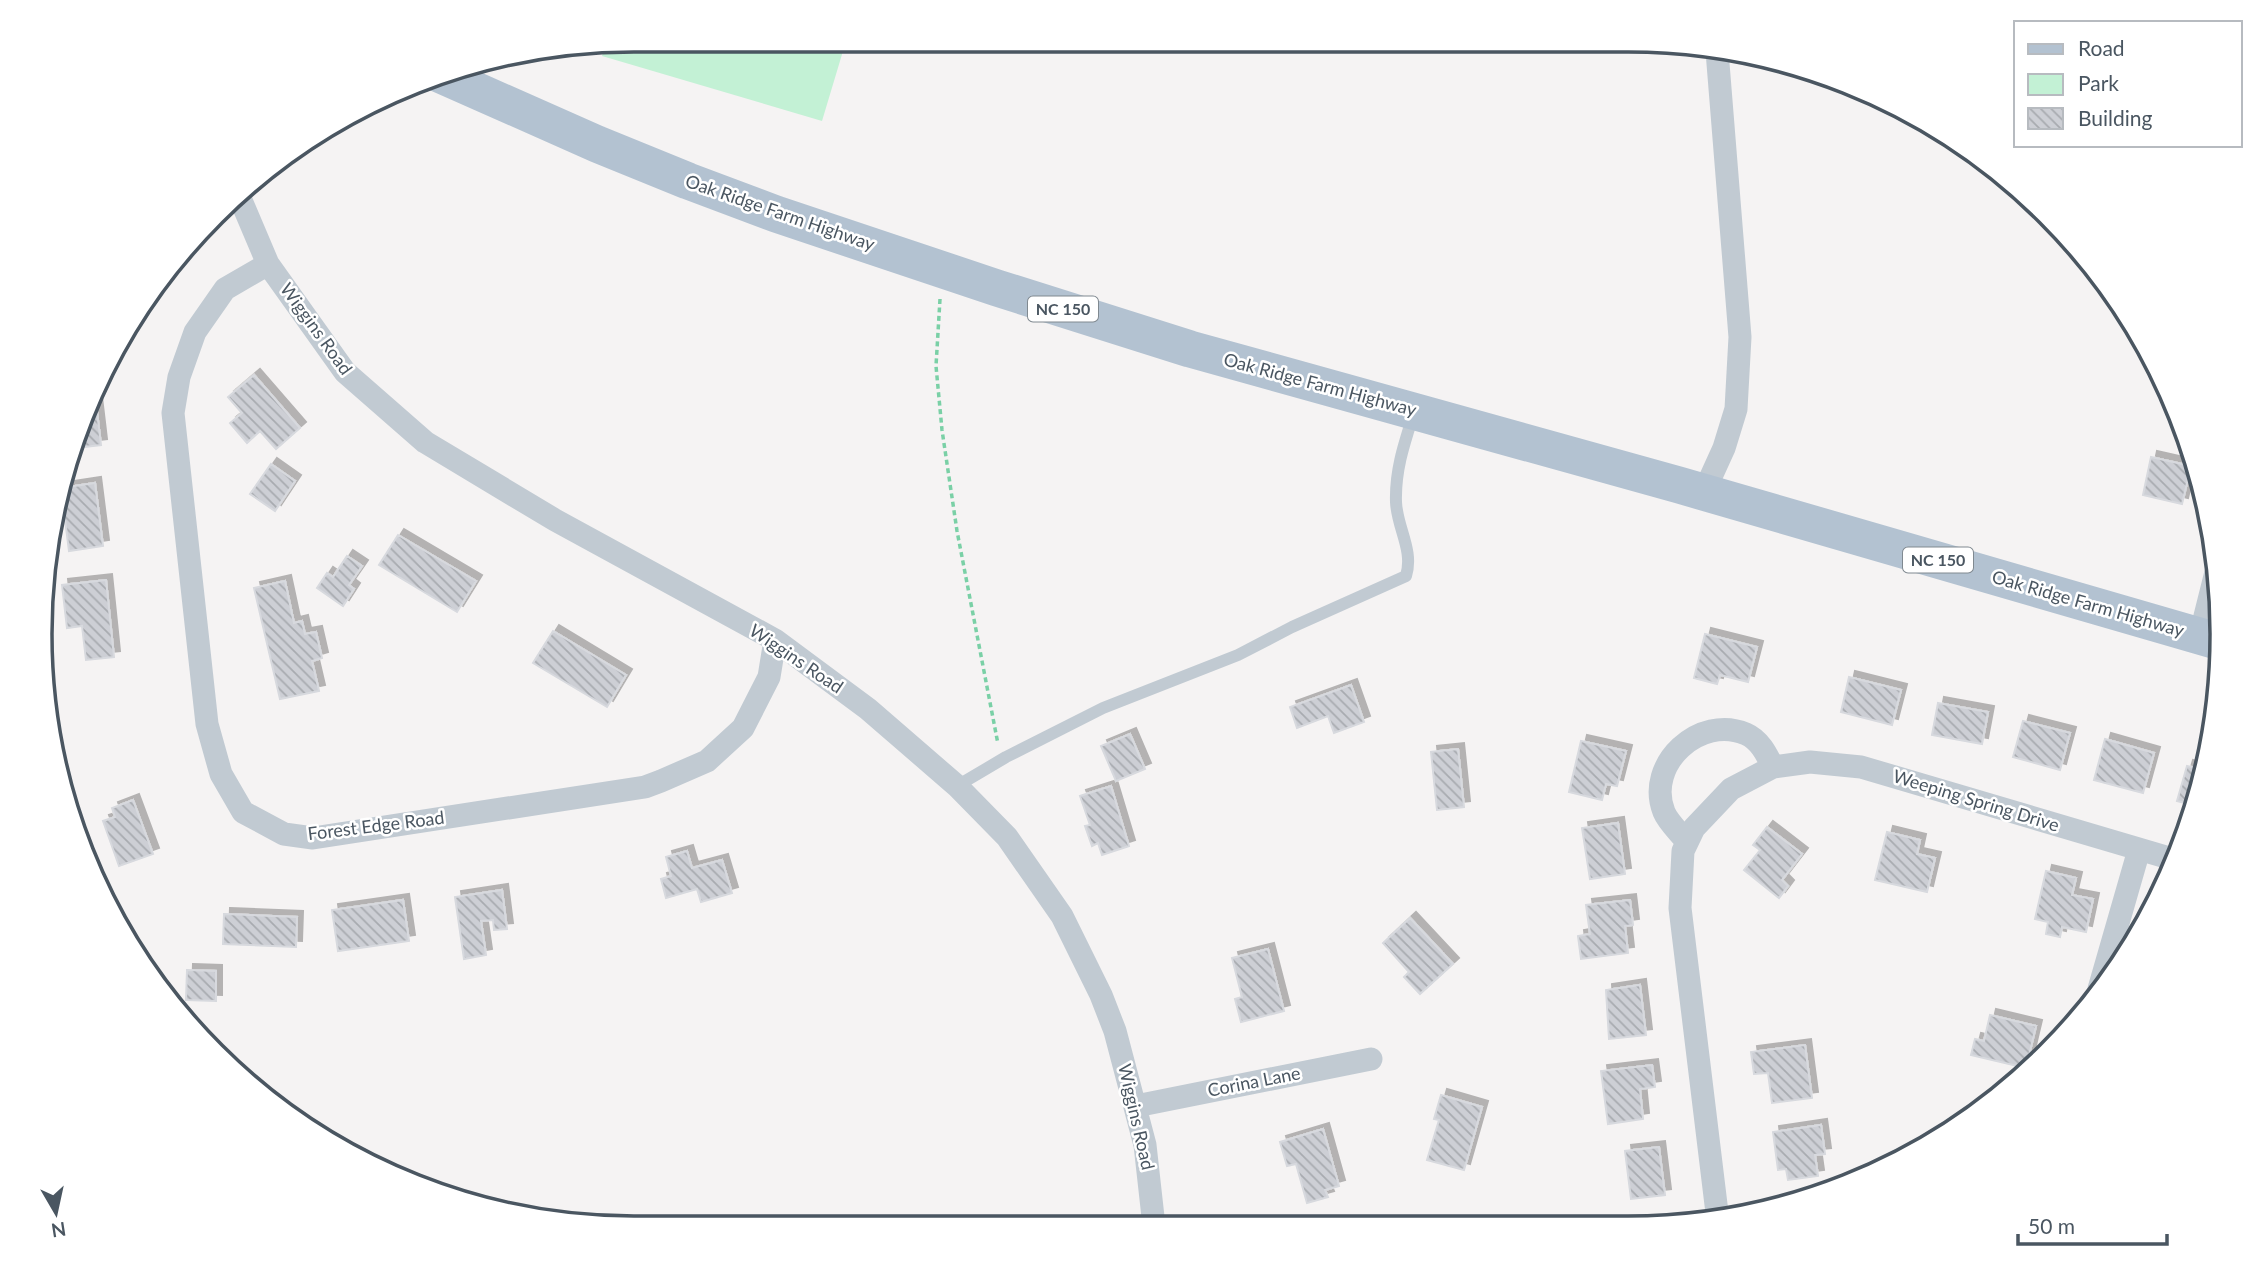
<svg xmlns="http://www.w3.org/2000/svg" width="2263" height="1269" viewBox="0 0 2263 1269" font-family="Lato,sans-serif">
	<defs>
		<pattern id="water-waves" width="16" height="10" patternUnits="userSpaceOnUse" patternTransform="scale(1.75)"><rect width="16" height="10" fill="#90daee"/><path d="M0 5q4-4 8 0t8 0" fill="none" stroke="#78b4c4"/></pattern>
		<pattern id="building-back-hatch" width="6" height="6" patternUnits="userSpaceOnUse" patternTransform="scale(1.75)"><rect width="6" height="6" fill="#cdcfd5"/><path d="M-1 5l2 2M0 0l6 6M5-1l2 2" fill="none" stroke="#a8abb0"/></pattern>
		<filter id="shadow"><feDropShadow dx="6" dy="-6" stdDeviation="0" flood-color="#0004"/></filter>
	</defs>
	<rect width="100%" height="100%" fill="#f5f3f3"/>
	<!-- park -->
	<path fill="#c3f1d5" d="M 635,40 L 846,41 L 822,121 L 602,56 L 606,45 Z"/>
	<!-- water -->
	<path fill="url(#water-waves)" d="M 729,1218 L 757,1227 L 686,1227 Z"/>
	<!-- building -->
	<path fill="url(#building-back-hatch)" stroke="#d7d9de" stroke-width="2" filter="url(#shadow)" d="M 254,375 L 300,428 L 276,449 L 260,431 L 247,443 L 230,423 L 242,413 L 228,397 Z
		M 2166,384 L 2174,406 L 2161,402 Z
		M 96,403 L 101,445 L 75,448 Z
		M 2151,457 L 2191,466 L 2182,504 L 2143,495 Z
		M 271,464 L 295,481 L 275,511 L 250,494 Z
		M 95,483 L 103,546 L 69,551 L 61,488 Z
		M 398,535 L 476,581 L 457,612 L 379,565 Z
		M 347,556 L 362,566 L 349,585 L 354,589 L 343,606 L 317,588 L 327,573 L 333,577 Z
		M 106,580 L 114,657 L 86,660 L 82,626 L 67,628 L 62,585 Z
		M 285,581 L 294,623 L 302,621 L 305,634 L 316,632 L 322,658 L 312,661 L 319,691 L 280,699 L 254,588 Z
		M 553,631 L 626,675 L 607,707 L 533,663 Z
		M 1705,634 L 1757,647 L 1748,682 L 1720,675 L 1717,684 L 1694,678 Z
		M 1849,677 L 1901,690 L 1892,725 L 1841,712 Z
		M 1351,685 L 1364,722 L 1334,733 L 1328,716 L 1297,728 L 1290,707 Z
		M 1938,703 L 1988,712 L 1982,744 L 1932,735 Z
		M 2023,721 L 2070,733 L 2060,770 L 2013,757 Z
		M 1130,734 L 1145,769 L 1116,781 L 1101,746 Z
		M 2105,739 L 2154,753 L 2143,793 L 2094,780 Z
		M 1581,741 L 1626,751 L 1617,786 L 1606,784 L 1602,800 L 1569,792 Z
		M 1458,749 L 1464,807 L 1437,810 L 1431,752 Z
		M 2187,766 L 2204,770 L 2196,806 L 2177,801 Z
		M 1111,786 L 1129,846 L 1102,855 L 1098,843 L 1092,846 L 1085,826 L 1090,825 L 1080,796 Z
		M 133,800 L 153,854 L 119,866 L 103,821 L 115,817 L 112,808 Z
		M 1618,823 L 1625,874 L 1590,879 L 1582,828 Z
		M 1767,827 L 1802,854 L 1782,880 L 1788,886 L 1779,898 L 1744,870 L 1760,850 L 1753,845 Z
		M 1887,832 L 1920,840 L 1917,854 L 1935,858 L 1927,892 L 1875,880 Z
		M 687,851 L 692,868 L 722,860 L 732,893 L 701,902 L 697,889 L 666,898 L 661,879 L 671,876 L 666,857 Z
		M 2046,871 L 2076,878 L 2072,895 L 2093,899 L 2086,932 L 2062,927 L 2060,937 L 2046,934 L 2048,922 L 2035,919 Z
		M 502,890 L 507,929 L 494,930 L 493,920 L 481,921 L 486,955 L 464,959 L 455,897 Z
		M 403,900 L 409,941 L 338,951 L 332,910 Z
		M 1630,900 L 1633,925 L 1625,926 L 1628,953 L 1581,959 L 1578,936 L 1590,934 L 1586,905 Z
		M 224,914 L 297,917 L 296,947 L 223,944 Z
		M 1410,918 L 1453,964 L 1420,994 L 1404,977 L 1409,972 L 1383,943 Z
		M 1268,949 L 1284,1011 L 1241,1022 L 1235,999 L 1242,997 L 1232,958 Z
		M 187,970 L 216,971 L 216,1001 L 186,1000 Z
		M 1640,985 L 1646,1035 L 1609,1039 L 1606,990 Z
		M 1990,1015 L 2036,1026 L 2026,1068 L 1971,1055 L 1975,1039 L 1984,1041 Z
		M 1805,1045 L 1812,1098 L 1772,1103 L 1768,1073 L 1754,1074 L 1751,1052 Z
		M 1652,1065 L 1655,1087 L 1640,1089 L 1643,1119 L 1608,1124 L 1601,1071 Z
		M 1441,1095 L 1482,1107 L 1464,1170 L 1427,1160 L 1439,1120 L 1434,1119 Z
		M 1994,1100 L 1977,1113 L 1977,1101 Z
		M 1821,1125 L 1825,1154 L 1815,1155 L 1818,1176 L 1788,1180 L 1786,1169 L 1778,1170 L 1773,1132 Z
		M 1323,1129 L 1339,1186 L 1325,1190 L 1328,1197 L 1307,1203 L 1296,1164 L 1287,1166 L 1280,1142 Z
		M 1659,1147 L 1665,1195 L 1631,1199 L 1625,1151 Z"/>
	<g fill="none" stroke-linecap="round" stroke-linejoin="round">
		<!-- path -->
		<path stroke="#7ad0a6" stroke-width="3.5" stroke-dasharray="5 3.5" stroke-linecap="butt" d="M 940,299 L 936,366 L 942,430 L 957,531 L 998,744
			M 2141,916 L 2149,918"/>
		<!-- service -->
		<path stroke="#c1cad2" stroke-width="12" d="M 957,786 L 1006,757 L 1103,708 L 1238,655 L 1292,627 L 1406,576 C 1414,550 1397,528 1396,502 C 1395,471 1404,444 1413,416
			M 2114,937 L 2135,942"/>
		<!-- minor -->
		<path stroke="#c1cad2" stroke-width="23" d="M 240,198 L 268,264 L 345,372 L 425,442 L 555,520 L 775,640 L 868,709 L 957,786 L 1007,837 L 1062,916 L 1101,995 L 1115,1031 L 1145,1145 L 1154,1226
			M 268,264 L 225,289 L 195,332 L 179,377 L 173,413 L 207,724 L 221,774 L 243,812 L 284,834 L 313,838 L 645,787 L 661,781 L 707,761 L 743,728 L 769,677 L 775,640
			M 1704,492 L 1724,448 L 1736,409 L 1740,337 L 1717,51
			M 2200,636 L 2217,568
			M 1687,842 C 1680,833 1668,822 1664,812 C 1645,764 1700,714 1746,734 C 1760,740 1767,755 1773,767
			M 2099,989 L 2139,850
			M 1136,1106 L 1371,1059
			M 1718,1221 L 1680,908 L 1683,851 L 1694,828 L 1731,789 L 1773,767 L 1810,762 L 1861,767 L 2176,860"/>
		<!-- primary -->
		<path stroke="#b3c2d1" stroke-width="37" d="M 439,74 L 597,144 L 688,181 L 776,214 L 997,288 L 1190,349 L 1679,485 L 2220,642"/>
	</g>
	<g text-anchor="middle" stroke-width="5" stroke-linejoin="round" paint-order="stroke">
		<!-- shield labels -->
		<g fill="#fff" stroke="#808990" stroke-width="2">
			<rect x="1028" y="296.5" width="70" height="25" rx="5"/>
			<rect x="1903" y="547.5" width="70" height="25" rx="5"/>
		</g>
		<g font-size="16" font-weight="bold" fill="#4a5661">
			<text x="1063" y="315">NC 150</text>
			<text x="1938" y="566">NC 150</text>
		</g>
		<!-- street labels -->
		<g font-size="18" fill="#4a5661" stroke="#fff">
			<text transform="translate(780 213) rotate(19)" y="6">Oak Ridge Farm Highway</text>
			<text transform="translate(316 329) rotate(54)" y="6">Wiggins Road</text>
			<text transform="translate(1320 385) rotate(15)" y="6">Oak Ridge Farm Highway</text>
			<text transform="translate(2088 604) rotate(16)" y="6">Oak Ridge Farm Highway</text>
			<text transform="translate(796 659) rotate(34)" y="6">Wiggins Road</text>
			<text transform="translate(1976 801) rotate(17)" y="6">Weeping Spring Drive</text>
			<text transform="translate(376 826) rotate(-7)" y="6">Forest Edge Road</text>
			<text transform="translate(1254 1082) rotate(-11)" y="6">Corina Lane</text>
			<text transform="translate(1136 1117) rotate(77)" y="6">Wiggins Road</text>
		</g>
	</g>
	<!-- crop -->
	<path d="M0 0H2263V1269H0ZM634 52H1628A582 582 0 0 1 2210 634V634A582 582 0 0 1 1628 1216H634A582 582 0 0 1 52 634V634A582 582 0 0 1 634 52Z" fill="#fff" fill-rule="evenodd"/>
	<path fill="none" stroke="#4a5661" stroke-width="3.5" d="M634 52H1628A582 582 0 0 1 2210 634V634A582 582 0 0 1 1628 1216H634A582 582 0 0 1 52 634V634A582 582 0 0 1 634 52Z"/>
	<!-- legend -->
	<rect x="2014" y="21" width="228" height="126" fill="#ffffff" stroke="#b7bbc0" stroke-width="2"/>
	<rect x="2028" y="44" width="35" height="10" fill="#b3c2d1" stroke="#b7bbc0" stroke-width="2"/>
	<text x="2078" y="56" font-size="21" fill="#4a5661">Road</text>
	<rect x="2028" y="74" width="35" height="21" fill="#c3f1d5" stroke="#b7bbc0" stroke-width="2"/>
	<text x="2078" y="91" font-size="21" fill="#4a5661">Park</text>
	<rect x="2028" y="108" width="35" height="21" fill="url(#building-back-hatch)" stroke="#b7bbc0" stroke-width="2"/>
	<text x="2078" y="126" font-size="21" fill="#4a5661">Building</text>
	<!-- north arrow -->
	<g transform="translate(56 1213) rotate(171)" stroke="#ffffff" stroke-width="5" paint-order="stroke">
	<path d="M0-5L12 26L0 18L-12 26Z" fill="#4a5661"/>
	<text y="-10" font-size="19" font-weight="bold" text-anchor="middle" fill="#4a5661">N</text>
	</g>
	<!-- scale -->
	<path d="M2018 1234v10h149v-10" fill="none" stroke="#4a5661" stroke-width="3.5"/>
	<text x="2028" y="1234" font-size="21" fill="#4a5661" stroke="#ffffff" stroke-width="5" paint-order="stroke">50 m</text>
</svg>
